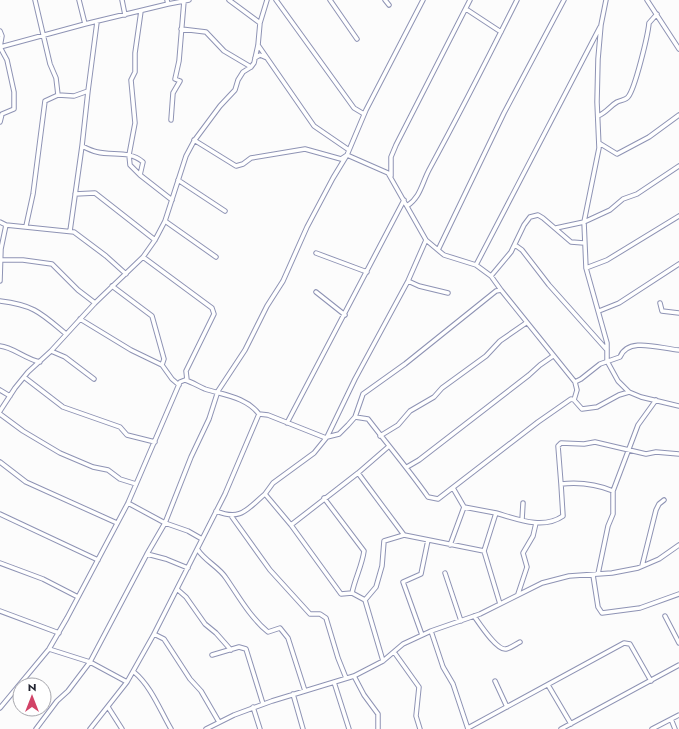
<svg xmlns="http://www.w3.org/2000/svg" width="679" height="729" viewBox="0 0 679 729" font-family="Jost,sans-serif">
	<rect width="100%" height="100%" fill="#fcfcfc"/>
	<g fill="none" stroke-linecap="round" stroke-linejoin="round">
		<defs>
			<path id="minor" d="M 79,0 L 85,24
				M 122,0 L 125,15
				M 229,0 L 260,23
				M 276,0 L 354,108 L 364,114
				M 330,0 L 357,39
				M 385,0 L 389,5
				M 606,0 L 601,25 L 598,59 L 597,102 L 599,148 L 584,222 L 586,268 L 607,343 L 607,361 L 618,381 L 629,392 L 641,397 L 679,406
				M 647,0 L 679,49
				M 168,4 L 189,0
				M 466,9 L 501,32
				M 181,29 L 206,32 L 224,51 L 251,67
				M 0,31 L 2,36 L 0,47 L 7,60 L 14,92 L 14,109 L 2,114 L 0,122
				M 258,45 L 314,126 L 349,150
				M 0,47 L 85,24 L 168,4 L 167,0
				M 255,58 L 260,55 L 267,58
				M 88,91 L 82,146 C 86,148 92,151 97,152 C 113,156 129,150 143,162 L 140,175 L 172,200
				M 58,95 L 74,96 L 88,91 L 97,22
				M 598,116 C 607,112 610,106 617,102 C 621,100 626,100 628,97 C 635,89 648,35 649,23 L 657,14
				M 171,120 L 173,93 L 180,81 L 175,79 L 179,61 L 184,1
				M 194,140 L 236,166 L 243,164 L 251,158 L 305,149 L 341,159 L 347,155 L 388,173 L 426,240 L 444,255 L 476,265 L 491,276 L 501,290
				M 599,143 L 617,154 L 649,137 L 679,115
				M 140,175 L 130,165 L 129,155 L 135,123 L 131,80 L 135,72 L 135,53 L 141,11
				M 391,176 L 391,157 L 396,145 L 470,0
				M 178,180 L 225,211
				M 75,194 L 95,193 L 155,240
				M 407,206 C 421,197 422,182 430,168 C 460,113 489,56 517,0
				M 165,221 L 216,257
				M 0,222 L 6,225 L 74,232 L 106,256 L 126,274
				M 26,226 L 33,194 L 45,101 L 58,95 L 56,78 L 50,64 L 35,0
				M 556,228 L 584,222 L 610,210 L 623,199 L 637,194 L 679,166
				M 70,231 L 82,146
				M 515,245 L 522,250 L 549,285 L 607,350
				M 438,250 L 504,113 L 564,0
				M 316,253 L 367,272
				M 143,257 L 212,308 L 214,314 L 186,371 L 187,380
				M 1,260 L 23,260 L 52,264 L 78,290 L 95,303
				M 476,265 L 600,27
				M 586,268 L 607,260 L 679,216
				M 491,276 L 511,252 L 524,225 L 530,217 L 538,215 L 543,218 L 571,242 L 584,243
				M 0,281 L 1,249 L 6,225
				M 408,281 L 419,286 L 448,293
				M 112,286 L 152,316 L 164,359 L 162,365
				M 316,292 L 345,315
				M 0,301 C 34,305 41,313 66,334
				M 660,303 L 662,311 L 679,313
				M 599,311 L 619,303 L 679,264
				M 80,319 L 131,350 L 162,365 L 172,379 L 179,385
				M 0,346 C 13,347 25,359 40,362
				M 51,351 L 65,357 L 94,379
				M 24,377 L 63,407 L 120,427 L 127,435 L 155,442
				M 0,390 L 10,396
				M 574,400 L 577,390 L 575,382
				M 0,411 L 15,388 L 28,372 L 51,351 L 95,303 L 143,257 L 155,240 L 165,221 L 186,156 L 194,141 L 220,106 L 235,90 L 238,80 L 243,72 L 251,67 L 254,63 L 258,45 L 260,23 L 267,0
				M 0,414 L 23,431 L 60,453 L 93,467 L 108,470 L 120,479 L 136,484
				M 259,414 L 268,415 L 326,438
				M 355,417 L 368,419 C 388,445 409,470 428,497 L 438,499 L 538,422 L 571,399 L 574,400 L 582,409 L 597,407 L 619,395 L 629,392
				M 287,423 L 404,200
				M 380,436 L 398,425 L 410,411 L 434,397 L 442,388 L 486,356 L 500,341 L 526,323
				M 327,437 L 355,379 L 408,281 L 426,240
				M 0,462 L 26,482 L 117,523
				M 407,467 L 419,460 L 529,375 L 540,365 L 553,356
				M 358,473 L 388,447
				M 561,484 L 558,446 L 561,443 L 584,444 L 595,442 L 646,454 L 656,452 L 679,454
				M 453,488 L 464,507
				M 324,498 L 364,551 C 362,566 355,578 352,593
				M 128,503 L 165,523 L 188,531 L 202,539
				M 216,511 C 241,521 246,510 265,494
				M 0,514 L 98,560
				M 232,517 L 270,570 L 310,614 L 320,614 L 326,618 L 338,658 L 346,678
				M 522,520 L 523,503
				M 291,525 L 341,594 L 352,593 L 365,600
				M 404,535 L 358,473 L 291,525 L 265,494 L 273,483 L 314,453 L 327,437 L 339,434 L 348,425 L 355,417 L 363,394 L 405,364 L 496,291 L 501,290 L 575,382 L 581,379 L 600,364 L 620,357 C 628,336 661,349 679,350
				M 450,545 L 464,507 L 496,513
				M 198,550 C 205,561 219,567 226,578 C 239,597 250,617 268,632 L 280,628 L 288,638 L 305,691
				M 484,551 L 500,604
				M 147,554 L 165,523 L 191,457 L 209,419 L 218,391 L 245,350 L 267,306 L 283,281 L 307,227 L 333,178 L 347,155 L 366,110 L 423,0
				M 0,563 L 43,579 L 78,597
				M 642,566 L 656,510 L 659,504 L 664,500
				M 445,573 L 461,621
				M 598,574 L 608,526 L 613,514 L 613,491 L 638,425 L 656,400
				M 593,575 L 598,607 L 602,613 L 640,608 L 679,594
				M 178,590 L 186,597 L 205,624 L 216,633 L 231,650
				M 518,594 L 527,567 L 523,553 L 533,536 L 536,523
				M 0,611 L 59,633
				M 474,616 C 479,623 497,651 506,649 C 511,648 516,644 520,642
				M 665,616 L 679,643
				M 431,631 L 443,667 L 453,684 L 468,729
				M 154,634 L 164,639 L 190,679 L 201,691 L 219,722
				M 422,635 L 403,582 L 421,574 L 428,540
				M 49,649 L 90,662 L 127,682
				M 394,652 L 419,687 L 416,716 L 420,729
				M 212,655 L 239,647 L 246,649 L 263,704
				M 383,661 L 365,600 L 376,587 L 382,566 L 384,541 L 404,535 L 484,551 L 496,513 C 517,519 543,530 563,516 L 561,484 C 579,482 596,484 613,491
				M 134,672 C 151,686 160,710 171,729
				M 354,676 L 364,695 L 378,714 L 378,729
				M 495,681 L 507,707
				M 334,682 L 349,729
				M 548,685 L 571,724
				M 293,694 L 303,729
				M 108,707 L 122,729
				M 253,707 L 260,729
				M 0,708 L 49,649 L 67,618 L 128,503 L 180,382 L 185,380 C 192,382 198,386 205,389 C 224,395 246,397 259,414
				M 671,719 L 675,729
				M 468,728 L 624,643 L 630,644 L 651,681
				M 36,729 L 57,701 L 68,691 L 90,662 L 147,554 L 166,559 L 188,568
				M 90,729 L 127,682 L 154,634 L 225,494 L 259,414
				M 206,729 L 234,715 L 272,701 L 354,676 L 383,661 L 403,644 L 431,631 L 480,614 L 542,583 L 569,576 L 612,573 L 638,568 L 659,559 L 679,545
				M 561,729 L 679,665
				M 652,729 L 679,715"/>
		</defs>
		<!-- minor casing -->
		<use href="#minor" stroke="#8e93b4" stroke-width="5.5"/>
		<!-- minor -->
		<use href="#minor" stroke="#fff" stroke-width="3.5"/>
	</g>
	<!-- north arrow -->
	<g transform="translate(32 697)"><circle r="19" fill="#ffffff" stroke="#a7a7ad"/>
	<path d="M0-3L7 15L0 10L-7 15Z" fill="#d24367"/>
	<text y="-6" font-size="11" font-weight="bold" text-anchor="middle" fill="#222431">N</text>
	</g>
</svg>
